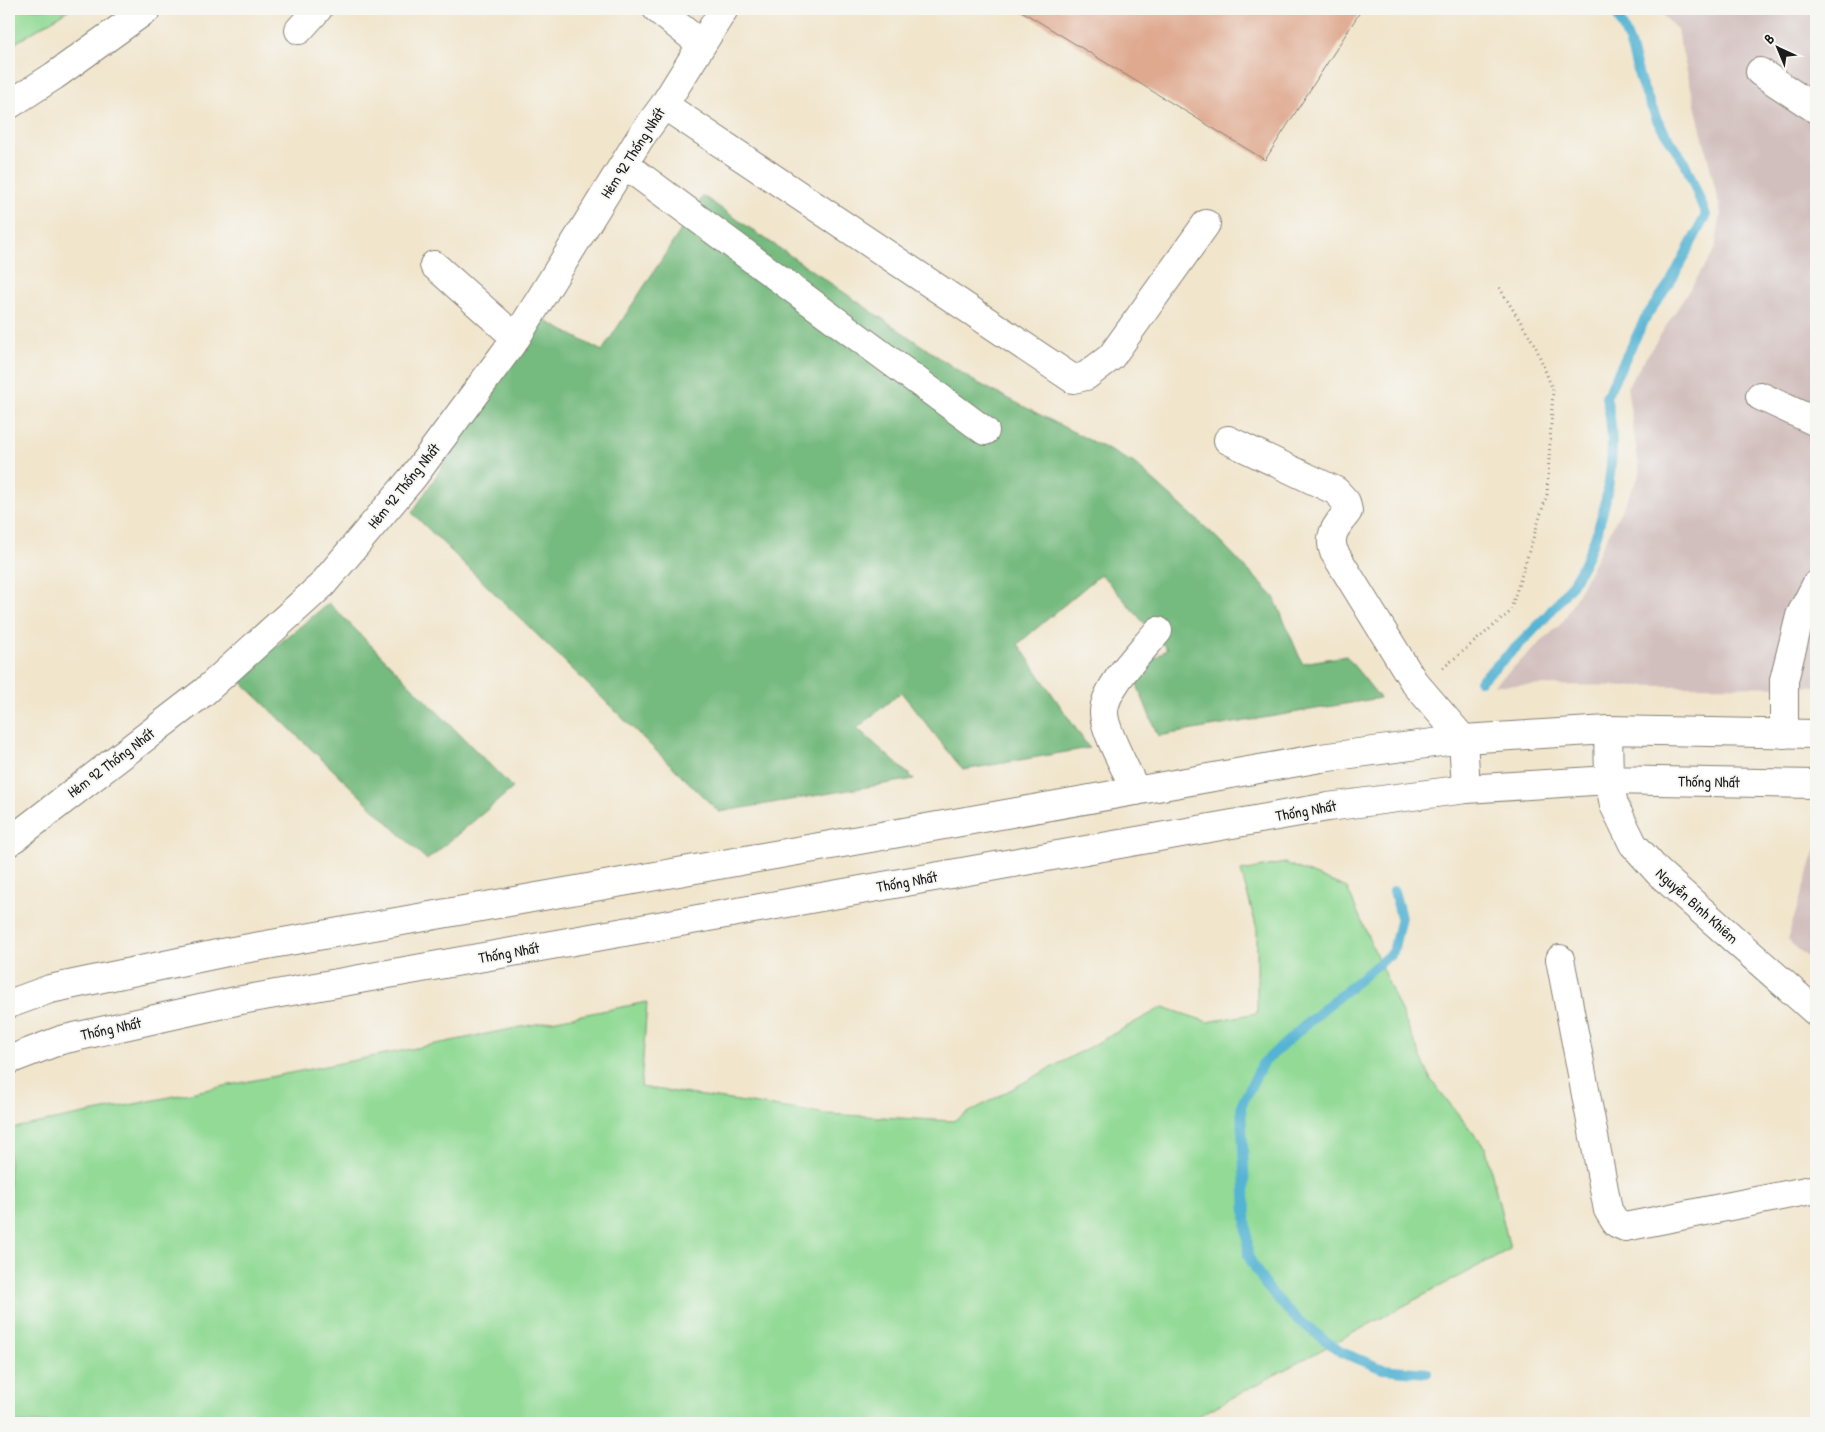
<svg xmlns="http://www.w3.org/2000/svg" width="1825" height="1432" viewBox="0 0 1825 1432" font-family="'Patrick Hand',sans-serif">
	<rect width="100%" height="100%" fill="#f6f6f2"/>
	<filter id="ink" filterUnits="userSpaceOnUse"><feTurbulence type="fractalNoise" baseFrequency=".02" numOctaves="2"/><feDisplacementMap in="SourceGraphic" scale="10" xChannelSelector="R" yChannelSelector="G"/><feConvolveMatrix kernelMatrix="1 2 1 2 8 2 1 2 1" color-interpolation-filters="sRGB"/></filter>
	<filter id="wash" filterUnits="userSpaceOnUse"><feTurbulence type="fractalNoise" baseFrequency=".0096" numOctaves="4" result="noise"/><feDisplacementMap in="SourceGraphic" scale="20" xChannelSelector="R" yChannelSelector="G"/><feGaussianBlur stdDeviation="1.12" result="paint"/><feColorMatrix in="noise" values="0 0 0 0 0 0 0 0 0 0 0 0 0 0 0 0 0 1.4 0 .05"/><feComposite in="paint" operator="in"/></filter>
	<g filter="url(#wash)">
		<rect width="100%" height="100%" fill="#f1e5cc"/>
		<!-- industrial -->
		<path fill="#d1bfbe" d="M 1657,9 L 1816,9 L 1816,687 L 1494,685 L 1563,622 L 1640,474 L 1627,387 L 1715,250 L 1721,213 L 1677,30 Z
			M 1816,848 L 1816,964 L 1787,940 Z"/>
		<!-- green -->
		<path fill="#92da95" stroke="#577b58" d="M 9,9 L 70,9 L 9,47 Z
			M 1285,863 L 1347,888 L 1431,1080 L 1486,1149 L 1510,1249 L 1185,1423 L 9,1423 L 9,1129 L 647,1002 L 641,1087 L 827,1114 L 953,1121 L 1163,1007 L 1208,1022 L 1257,1013 L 1257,929 L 1241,871 Z"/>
		<!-- forest -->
		<path fill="#75ba7e" stroke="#486b4d" d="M 703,196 L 972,380 L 1134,463 L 1215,536 L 1274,597 L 1302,663 L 1346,656 L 1380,698 L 1158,736 L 1133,675 L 1167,649 L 1101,574 L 1018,644 L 1089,748 L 963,770 L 901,692 L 857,728 L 914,779 L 719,812 L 412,513 L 540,318 L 602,351 Z
			M 329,603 L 513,788 L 427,860 L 237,678 Z"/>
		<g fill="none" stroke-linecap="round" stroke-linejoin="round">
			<!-- stream -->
			<path stroke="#55b3d3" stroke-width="10" d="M 1480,681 C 1509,654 1539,628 1563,596 C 1603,546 1622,458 1606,397 L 1646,317 L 1671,281 L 1706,215 L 1685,163 L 1658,122 L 1641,83 L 1630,44 L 1615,9
				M 1394,891 L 1401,917 L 1393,952 L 1321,1011 L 1262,1064 L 1241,1106 L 1248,1256 L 1266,1286 L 1295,1318 L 1341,1352 L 1383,1369 L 1427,1373"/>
		</g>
		<g id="blocks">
			<!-- building -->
			<path fill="#dfa98f" d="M 1018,9 L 1362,9 L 1265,160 Z"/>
		</g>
	</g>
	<g filter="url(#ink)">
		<use href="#blocks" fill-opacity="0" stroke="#868074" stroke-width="1"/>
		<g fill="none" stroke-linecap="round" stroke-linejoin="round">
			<defs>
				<path id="minor" d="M 657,9 L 701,44
					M 299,30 L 318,9
					M 1760,72 L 1816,109
					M 9,105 L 54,76 L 147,9
					M 664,105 L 1073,379 L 1086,376 L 1111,357 L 1206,224
					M 624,164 L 985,431
					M 434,265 L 516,338
					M 1760,396 L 1816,422
					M 1228,440 L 1336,491 L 1346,502 L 1348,511 C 1338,525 1327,534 1334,552 L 1414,682 L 1463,739 L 1466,789
					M 1784,734 L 1784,680 L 1800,616 L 1816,585
					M 1609,780 L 1614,805 L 1633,844 L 1658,872 L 1816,1012
					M 1136,791 C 1128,773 1104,731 1104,713 C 1103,688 1143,650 1158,631
					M 9,842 L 204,692 L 322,585 L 413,477 L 516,338 L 640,138 L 664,105 L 724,9
					M 1560,959 L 1608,1210 L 1616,1223 L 1625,1227 L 1816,1189"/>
				<path id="major" d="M 1608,730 L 1609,780
					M 9,1004 L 50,989 L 227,952 L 1321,758 L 1463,739 L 1608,730 L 1816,734
					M 9,1060 L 61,1040 L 236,1001 L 1328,807 L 1466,789 L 1609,780 L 1816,784"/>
			</defs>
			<!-- minor casing -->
			<use href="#minor" stroke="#868074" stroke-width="30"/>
			<!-- major casing -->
			<use href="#major" stroke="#868074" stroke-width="30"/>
			<!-- path -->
			<path stroke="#868074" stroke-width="3" stroke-dasharray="1 4" stroke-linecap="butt" d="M 1443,668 L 1510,612 L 1547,494 L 1553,390 L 1535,345 L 1499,287"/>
			<!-- minor -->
			<use href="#minor" stroke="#fff" stroke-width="28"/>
			<!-- major -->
			<use href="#major" stroke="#fff" stroke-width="28"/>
		</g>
	</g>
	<g text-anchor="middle" stroke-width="4" stroke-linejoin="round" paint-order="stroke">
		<!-- street labels -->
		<g font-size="15" fill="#1c1c1c" stroke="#f6f6f2">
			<text transform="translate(633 153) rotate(-57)" y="5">Hẻm 92 Thống Nhất</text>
			<text transform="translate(404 486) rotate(-51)" y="5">Hẻm 92 Thống Nhất</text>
			<text transform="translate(111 763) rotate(-37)" y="5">Hẻm 92 Thống Nhất</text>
			<text transform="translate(1709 782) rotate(1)" y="5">Thống Nhất</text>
			<text transform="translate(1306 811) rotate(-10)" y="5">Thống Nhất</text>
			<text transform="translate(907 882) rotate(-10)" y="5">Thống Nhất</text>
			<text transform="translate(1697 906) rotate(42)" y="5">Nguyễn Bỉnh Khiêm</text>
			<text transform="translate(509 953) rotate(-10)" y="5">Thống Nhất</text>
			<text transform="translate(111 1029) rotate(-12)" y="5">Thống Nhất</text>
		</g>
	</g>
	<!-- margin -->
	<rect width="1825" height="1432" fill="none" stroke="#f6f6f2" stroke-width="30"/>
	<!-- north arrow -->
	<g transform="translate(1778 48) rotate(316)" stroke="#f6f6f2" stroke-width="4" paint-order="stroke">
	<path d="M0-4L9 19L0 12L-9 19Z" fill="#1c1c1c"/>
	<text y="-8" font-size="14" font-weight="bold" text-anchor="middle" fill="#1c1c1c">B</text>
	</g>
</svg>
